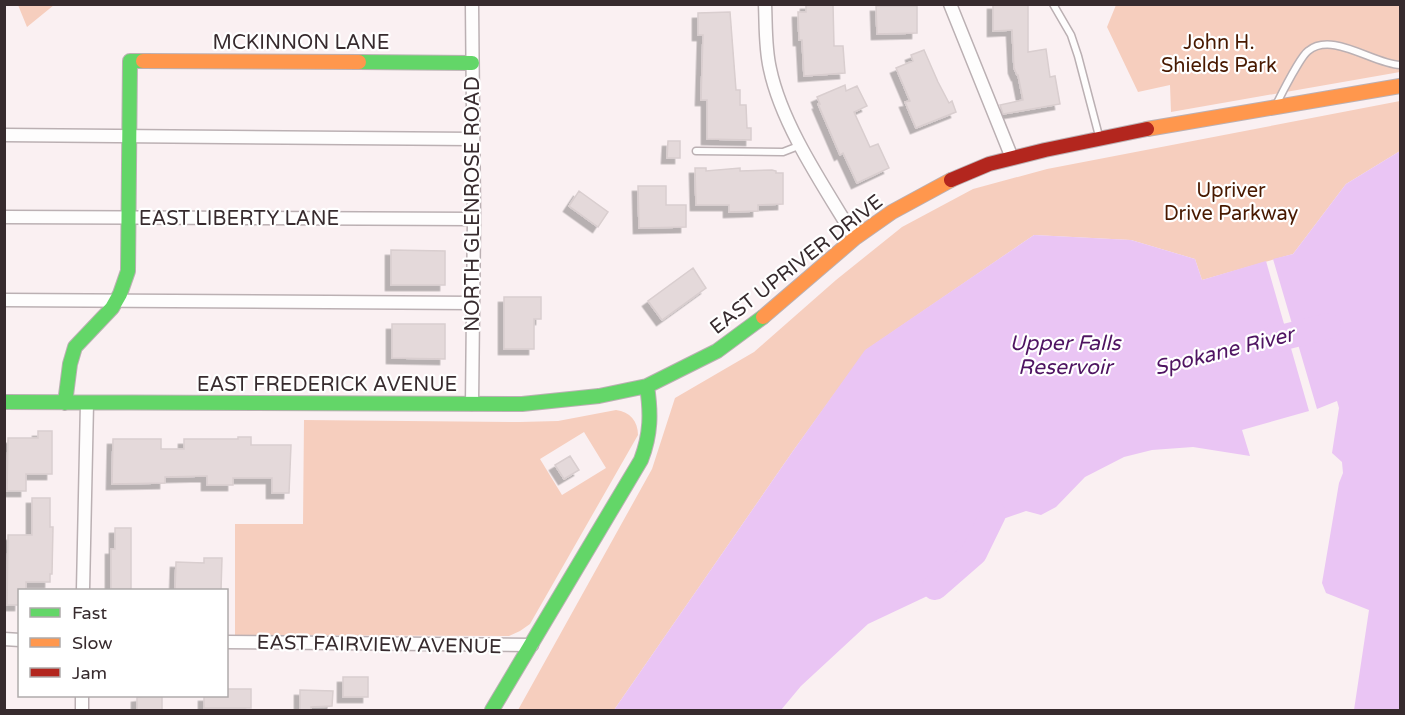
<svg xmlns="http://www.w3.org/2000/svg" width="1405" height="715" viewBox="0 0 1405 715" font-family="'Varela Round',sans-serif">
	<defs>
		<filter id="shadow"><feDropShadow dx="-5.5" dy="5.5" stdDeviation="0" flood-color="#0004"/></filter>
	</defs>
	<rect width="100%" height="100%" fill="#faf0f2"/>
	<!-- green -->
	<path fill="#f6cebe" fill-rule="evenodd" d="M 18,5 L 54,5 L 27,27 Z
		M 1116,5 L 1400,5 L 1400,72 L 1171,112 L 1170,85 L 1138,92 L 1107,27 Z
		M 1400,101 L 1400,151 L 1346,184 L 1293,254 L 1202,280 L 1195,259 L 1131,240 L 1034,235 L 866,350 L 793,451 L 614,710 L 518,710 L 652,469 L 675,398 L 754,352 L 836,280 L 902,227 L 973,189 L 1047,169 Z
		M 616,410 C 630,412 638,421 638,435 L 530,624 L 520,631 L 509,636 L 235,635 L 235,524 L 303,524 L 304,420 L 520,422 L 558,421 ZM 584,432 L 606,468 L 562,495 L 540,459 Z"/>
	<!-- water -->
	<path fill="#eac5f4" d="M 1400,151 L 1400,710 L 1354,710 L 1369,610 L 1326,593 L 1322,583 L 1339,483 L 1343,473 L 1342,462 L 1332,453 L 1339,408 L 1337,401 L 1317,409 L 1273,259 L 1293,254 L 1346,184 Z
		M 1034,235 L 1131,240 L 1195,259 L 1202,280 L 1266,261 L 1309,411 L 1242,430 L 1250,456 L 1193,447 L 1152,450 L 1124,457 L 1085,477 L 1056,507 L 1041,515 L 1026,511 L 1000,520 L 938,591 L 868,624 L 801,686 L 781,710 L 614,710 L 793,451 L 865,350 Z"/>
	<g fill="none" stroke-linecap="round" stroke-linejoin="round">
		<!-- river -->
		<path stroke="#eac5f4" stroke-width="26" d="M 1253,345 L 1328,326
			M 935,587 L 974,553 L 993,514"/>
	</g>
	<!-- building -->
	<path fill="#e4d9da" stroke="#d9cecf" stroke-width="1.5" filter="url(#shadow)" d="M 806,4 L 833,4 L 834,46 L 843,46 L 845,73 L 804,76 L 802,40 L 799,40 L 798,12 L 806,12 Z
		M 993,4 L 1028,4 L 1028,52 L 1046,49 L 1050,77 L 1055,76 L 1060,104 L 1003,114 L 1000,105 L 1023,100 L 1018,75 L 1017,75 L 1014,68 L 1012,30 L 993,31 Z
		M 876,6 L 917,6 L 917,33 L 877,34 Z
		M 730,12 L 736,90 L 740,90 L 740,105 L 746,105 L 747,128 L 751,128 L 751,140 L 707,139 L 707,100 L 701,100 L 703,35 L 698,35 L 698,13 Z
		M 924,50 L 938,82 L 949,103 L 952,101 L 956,112 L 916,128 L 905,102 L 910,101 L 896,68 L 913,61 L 911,55 Z
		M 845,85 L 846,91 L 857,86 L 867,106 L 854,112 L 870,147 L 878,144 L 889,168 L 857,183 L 843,153 L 840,155 L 818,104 L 820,104 L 817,97 Z
		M 668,141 L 680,141 L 680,158 L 667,158 Z
		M 695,168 L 706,168 L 706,171 L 740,168 L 740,171 L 772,170 L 776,171 L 776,173 L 783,173 L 783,204 L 758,205 L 758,211 L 729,212 L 729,205 L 696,205 Z
		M 638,186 L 666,186 L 666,205 L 686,205 L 686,227 L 639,228 Z
		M 579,191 L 608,212 L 598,227 L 569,206 Z
		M 391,250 L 445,251 L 445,285 L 391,285 Z
		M 693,268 L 706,288 L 662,320 L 648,301 Z
		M 504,297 L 541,297 L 541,319 L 534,319 L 534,349 L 504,349 Z
		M 392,324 L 445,324 L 445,359 L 392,358 Z
		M 38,431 L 52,431 L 52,474 L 26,474 L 26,491 L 7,491 L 8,438 L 38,438 Z
		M 238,437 L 251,437 L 251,445 L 291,445 L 289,493 L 272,493 L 272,478 L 233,478 L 233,485 L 207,485 L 207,476 L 165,477 L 165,483 L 112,484 L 113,439 L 161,439 L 161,449 L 184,449 L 184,439 L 238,439 Z
		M 570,456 L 579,470 L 564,479 L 555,465 Z
		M 32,498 L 50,498 L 50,527 L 53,527 L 52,574 L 50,574 L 50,582 L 26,582 L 26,591 L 20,591 L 20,605 L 7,605 L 8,535 L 32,535 Z
		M 115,528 L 131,528 L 131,589 L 111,589 L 111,549 L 115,549 Z
		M 204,558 L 222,558 L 221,591 L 175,591 L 176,562 L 204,563 Z
		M 343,677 L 368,677 L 368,697 L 343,697 Z
		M 226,689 L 251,689 L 251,708 L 204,708 L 204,696 L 226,696 Z
		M 300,690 L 333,691 L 332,706 L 311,707 L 311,711 L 300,711 Z
		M 145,696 L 162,696 L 162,711 L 137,711 L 137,697 Z"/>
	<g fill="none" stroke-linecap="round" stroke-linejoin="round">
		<defs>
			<path id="lane" d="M 1053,4 L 1071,35 L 1078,56 L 1099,136
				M 1277,103 C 1282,93 1301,56 1308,51 C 1332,31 1373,64 1400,65
				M 696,151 L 783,152 L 801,145"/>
			<path id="street" d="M 472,4 L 474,219 L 472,404
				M 765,4 C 766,26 765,48 770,69 C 782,126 825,188 855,238
				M 950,4 L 1012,158
				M 4,135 L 473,139
				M 4,217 L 474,219
				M 4,300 L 473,303
				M 83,590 L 87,403
				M 4,639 L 20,640
				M 226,642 L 532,645
				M 82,696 L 82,710"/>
			<path id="fast" d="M 359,62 L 472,63
				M 4,402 L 522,404 L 599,396 L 647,386 L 717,351 L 763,317
				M 65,403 L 70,364 L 75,347 L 112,308 L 120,294 L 128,271 L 130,61 L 143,61
				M 492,710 L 641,460 C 651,434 651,413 647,386"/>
			<path id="slow" d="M 143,61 L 359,62
				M 1147,129 L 1400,86
				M 763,317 L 855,238 L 892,212 L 951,180"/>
			<path id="jam" d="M 951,180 L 989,164 L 1045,150 L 1147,129"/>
		</defs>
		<!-- lane casing -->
		<use href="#lane" stroke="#bbb0b3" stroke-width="9"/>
		<!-- street casing -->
		<use href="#street" stroke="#bbb0b3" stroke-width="15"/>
		<!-- fast casing -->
		<use href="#fast" stroke="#bbb0b3" stroke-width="16"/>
		<!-- slow casing -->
		<use href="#slow" stroke="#bbb0b3" stroke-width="16"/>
		<!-- jam casing -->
		<use href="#jam" stroke="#bbb0b3" stroke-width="16"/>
		<!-- lane -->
		<use href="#lane" stroke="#fefdfd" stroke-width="6"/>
		<!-- street -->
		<use href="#street" stroke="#fefdfd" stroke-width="12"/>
		<!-- fast -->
		<use href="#fast" stroke="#63d668" stroke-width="14"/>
		<!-- slow -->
		<use href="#slow" stroke="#ff974d" stroke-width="14"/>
		<!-- jam -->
		<use href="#jam" stroke="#b3261e" stroke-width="14"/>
	</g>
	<g text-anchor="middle" stroke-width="4.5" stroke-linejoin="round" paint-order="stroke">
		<!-- street labels -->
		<g font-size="20" fill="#372b2e" stroke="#fff">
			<text x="301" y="49">MCKINNON LANE</text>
			<text transform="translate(472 204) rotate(-90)" y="7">NORTH GLENROSE ROAD</text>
			<text x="239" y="225">EAST LIBERTY LANE</text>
			<text transform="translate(796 264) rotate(-38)" y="7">EAST UPRIVER DRIVE</text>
			<text x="327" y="391">EAST FREDERICK AVENUE</text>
			<text transform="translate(379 644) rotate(1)" y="7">EAST FAIRVIEW AVENUE</text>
		</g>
		<!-- park labels -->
		<g font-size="20" fill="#481900" stroke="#fff">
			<text x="1219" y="49">John H.<tspan x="1219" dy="23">Shields Park</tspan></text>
			<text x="1231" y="197">Upriver<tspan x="1231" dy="23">Drive Parkway</tspan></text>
		</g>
		<!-- water labels -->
		<g font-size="21" font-style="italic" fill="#4f1462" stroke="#fff">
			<text x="1065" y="350">Upper Falls<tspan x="1065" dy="24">Reservoir</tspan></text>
			<text transform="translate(1224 351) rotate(-14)" y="7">Spokane River</text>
		</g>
	</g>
	<!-- border -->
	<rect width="1405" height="715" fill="none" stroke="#372b2e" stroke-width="12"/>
	<!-- legend -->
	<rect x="18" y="589" width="210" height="108" fill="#ffffff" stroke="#afaaab" stroke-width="1.5"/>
	<rect x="30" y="608" width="30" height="9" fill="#63d668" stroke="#afaaab" stroke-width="1.5"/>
	<text x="72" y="619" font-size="18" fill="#372b2e">Fast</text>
	<rect x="30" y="638" width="30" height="9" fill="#ff974d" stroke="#afaaab" stroke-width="1.5"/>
	<text x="72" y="649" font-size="18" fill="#372b2e">Slow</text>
	<rect x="30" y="668" width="30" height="9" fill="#b3261e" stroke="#afaaab" stroke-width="1.5"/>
	<text x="72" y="679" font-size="18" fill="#372b2e">Jam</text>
</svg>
